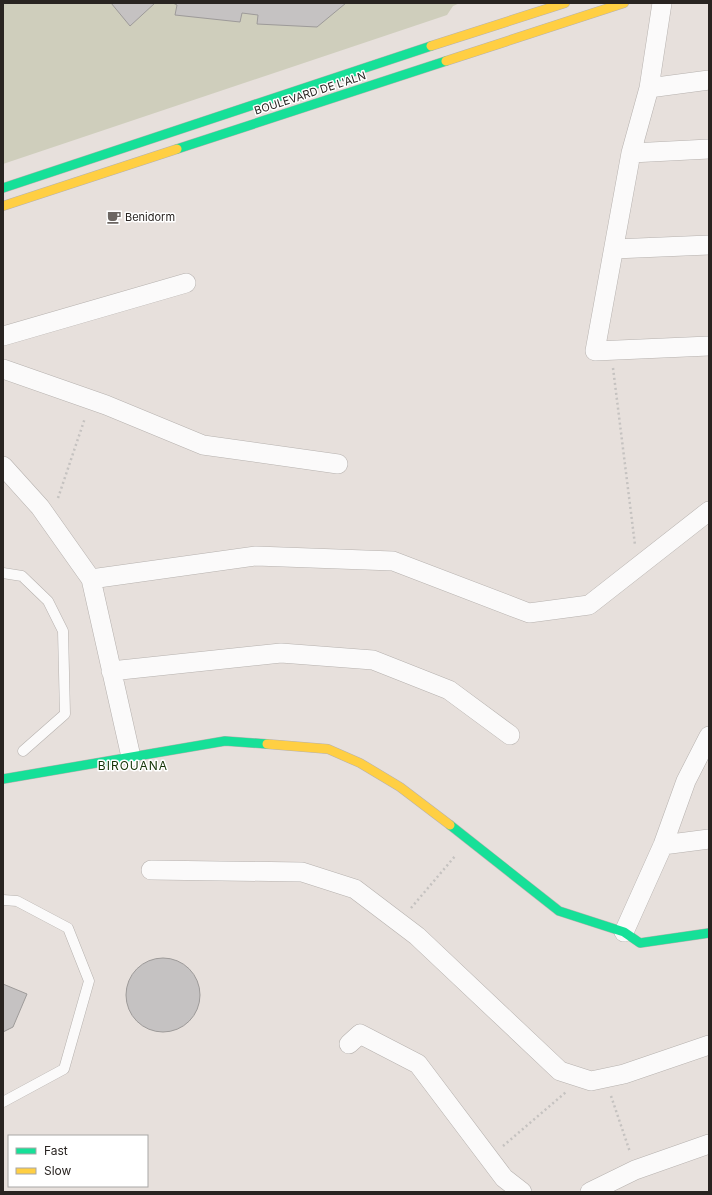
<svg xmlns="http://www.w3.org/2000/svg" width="712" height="1195" viewBox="0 0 712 1195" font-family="Inter,sans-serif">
	<rect width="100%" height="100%" fill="#e7e0dc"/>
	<!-- green -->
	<path fill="#cfcebc" d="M 3,3 L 460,3 L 453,6 L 447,15 L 3,164 Z"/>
	<!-- building -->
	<path fill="#c5c2c2" stroke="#9d9a99" d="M 111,3 L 155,3 L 130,26 Z
		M 173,3 L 346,3 L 317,27 L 257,24 L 258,15 L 242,13 L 240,22 L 175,15 L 177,5 Z
		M126 995a37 37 0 1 1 74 0a37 37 0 1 1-74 0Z
		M 3,984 L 27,994 L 13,1027 L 3,1032 Z"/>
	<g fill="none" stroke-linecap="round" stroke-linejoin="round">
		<defs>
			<path id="lane" d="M 3,573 L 22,576 L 48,601 L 63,631 L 65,714 L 23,751
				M 3,900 L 17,901 L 68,928 L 89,981 L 64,1069 L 3,1102"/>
			<path id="street" d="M 662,3 L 649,88 L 631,153 L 595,351 L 709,346
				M 649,88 L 709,80
				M 631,153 L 709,149
				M 614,249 L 709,245
				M 3,336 L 186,283
				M 3,369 L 106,405 L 203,445 L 338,464
				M 3,466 L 40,507 L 91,579 L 131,757
				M 91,579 L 256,556 L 393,561 L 529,613 L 589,605 L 709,511
				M 111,671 L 281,653 L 373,660 L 449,690 L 510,735
				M 663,845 L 709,839
				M 151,870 L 302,872 L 355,889 L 417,936 L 560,1071 L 591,1081 L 624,1074 L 709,1045
				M 624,932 L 663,845 L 686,781 L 709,736
				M 349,1044 L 360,1034 L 418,1064 L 504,1178 L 522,1192
				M 590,1192 L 635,1170 L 709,1144"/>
			<path id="fast" d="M 177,149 L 446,61
				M 3,188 L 431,46
				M 3,779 L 225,741 L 267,744
				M 450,825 L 559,911 L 624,932 L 640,943 L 709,933"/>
			<path id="slow" d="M 431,46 L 565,3
				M 446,61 L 624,3
				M 3,206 L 177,149
				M 267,744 L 328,749 L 360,763 L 400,787 L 450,825"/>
		</defs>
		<!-- lane casing -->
		<use href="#lane" stroke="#b6b1ae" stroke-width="11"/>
		<!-- street casing -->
		<use href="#street" stroke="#b6b1ae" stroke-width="20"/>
		<!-- fast casing -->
		<use href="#fast" stroke="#b6b1ae" stroke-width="10"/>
		<!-- slow casing -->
		<use href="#slow" stroke="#b6b1ae" stroke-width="10"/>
		<!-- path -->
		<path stroke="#c5c2c0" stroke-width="2.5" stroke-dasharray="2 3" stroke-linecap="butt" d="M 613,368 L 635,545
			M 58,498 L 85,418
			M 411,908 L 456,855
			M 611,1096 L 630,1152
			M 503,1146 L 566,1092"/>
		<!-- lane -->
		<use href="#lane" stroke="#fbfafa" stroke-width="10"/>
		<!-- street -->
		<use href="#street" stroke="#fbfafa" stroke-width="19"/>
		<!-- fast -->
		<use href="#fast" stroke="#16e098" stroke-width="9"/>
		<!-- slow -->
		<use href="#slow" stroke="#ffcf43" stroke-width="9"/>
	</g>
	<!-- icons -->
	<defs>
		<symbol id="cafe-bare" viewBox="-9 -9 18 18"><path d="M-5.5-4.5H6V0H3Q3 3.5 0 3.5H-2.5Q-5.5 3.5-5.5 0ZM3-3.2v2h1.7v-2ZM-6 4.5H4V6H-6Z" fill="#6c6662" stroke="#fff" stroke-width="2.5" paint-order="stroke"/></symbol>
	</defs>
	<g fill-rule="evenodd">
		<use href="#cafe-bare" x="104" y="207" width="20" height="20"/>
	</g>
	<g text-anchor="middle" stroke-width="3" stroke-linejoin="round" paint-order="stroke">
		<!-- street labels -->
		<g font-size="11" fill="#292421" stroke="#fff">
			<text transform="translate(310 93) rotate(-18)" y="4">BOULEVARD DE L'ALN</text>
		</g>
		<!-- poi labels -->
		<g font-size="11" fill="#292421" stroke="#fff" text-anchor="start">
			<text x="125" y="221">Benidorm</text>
		</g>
		<!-- neighbourhood labels -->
		<g font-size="12" letter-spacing="1" fill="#143305" stroke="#fff">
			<text x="133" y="770">BIROUANA</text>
		</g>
	</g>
	<!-- border -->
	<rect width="712" height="1195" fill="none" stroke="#292421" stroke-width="8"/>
	<!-- legend -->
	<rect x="8" y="1135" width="140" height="52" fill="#ffffff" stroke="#a9a7a6"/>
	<rect x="16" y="1148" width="20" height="6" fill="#16e098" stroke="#a9a7a6"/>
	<text x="44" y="1155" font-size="12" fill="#292421">Fast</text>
	<rect x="16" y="1168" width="20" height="6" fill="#ffcf43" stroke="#a9a7a6"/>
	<text x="44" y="1175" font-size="12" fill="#292421">Slow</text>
</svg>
